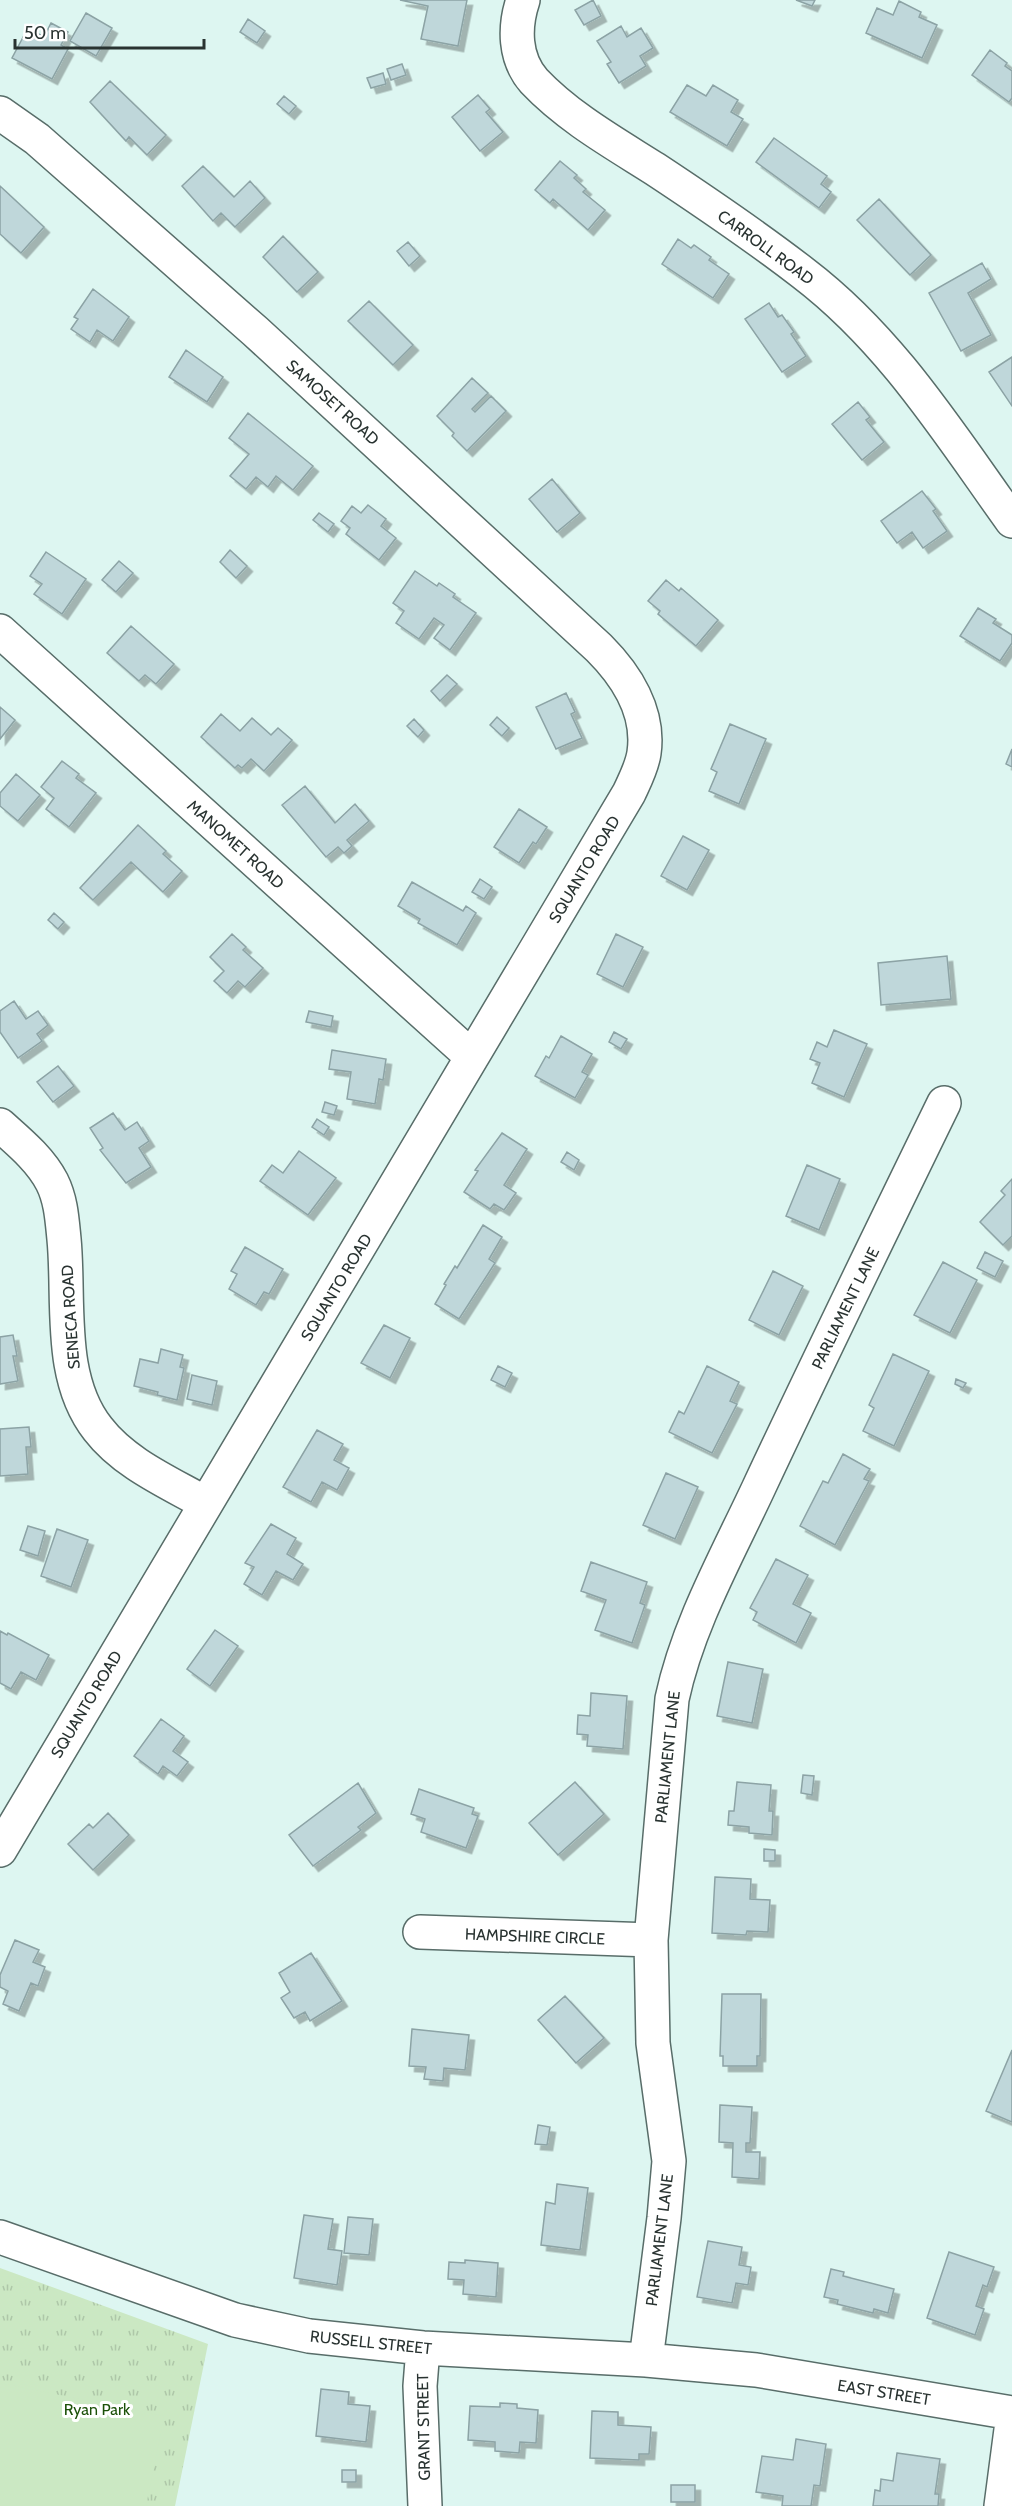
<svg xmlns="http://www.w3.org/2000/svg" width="1012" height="2506" viewBox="0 0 1012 2506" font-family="Cabin,sans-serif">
	<defs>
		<pattern id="grass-tufts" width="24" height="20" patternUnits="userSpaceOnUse" patternTransform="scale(1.5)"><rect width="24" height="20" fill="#cbe8c3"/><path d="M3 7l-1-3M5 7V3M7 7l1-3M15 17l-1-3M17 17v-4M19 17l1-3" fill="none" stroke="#aec7a8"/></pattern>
		<filter id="shadow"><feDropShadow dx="5.5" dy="5.5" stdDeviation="0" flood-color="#0004"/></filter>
	</defs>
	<rect width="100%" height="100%" fill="#ddf6f1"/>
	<!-- grass -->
	<path fill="url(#grass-tufts)" d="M 0,2268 L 208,2344 L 175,2506 L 0,2506 Z"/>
	<!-- pitch -->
	<path fill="#cbe8c3" d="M 0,2383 L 164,2416 L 146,2506 L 0,2506 Z"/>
	<!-- building -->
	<path fill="#bfd7da" stroke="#8ca3a5" stroke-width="1.5" filter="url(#shadow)" d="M 400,0 L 467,0 L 458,46 L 421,39 L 428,6 Z
		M 593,0 L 601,16 L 584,25 L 575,10 Z
		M 796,0 L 815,0 L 812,6 Z
		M 899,1 L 921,12 L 919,17 L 937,25 L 922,58 L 866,33 L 877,8 L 893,15 Z
		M 86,13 L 112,28 L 96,56 L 70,41 Z
		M 248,19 L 265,31 L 257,43 L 240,32 Z
		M 51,23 L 68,32 L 61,45 L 68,49 L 52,79 L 12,58 L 28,28 L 44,37 Z
		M 621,26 L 627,37 L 641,28 L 653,48 L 640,56 L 646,66 L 619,83 L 607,64 L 611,62 L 597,41 Z
		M 990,50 L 1007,63 L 1005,66 L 1012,71 L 1012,98 L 1009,102 L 972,75 Z
		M 402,64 L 406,75 L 391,80 L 387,69 Z
		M 383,73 L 386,84 L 371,88 L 367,78 Z
		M 110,81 L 166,135 L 147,155 L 129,137 L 126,141 L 90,102 Z
		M 687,85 L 706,96 L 713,85 L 738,100 L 731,112 L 743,119 L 727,146 L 670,112 Z
		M 478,95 L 490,109 L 486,112 L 503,132 L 480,151 L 452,117 Z
		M 284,96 L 296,106 L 289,114 L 277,104 Z
		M 774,138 L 827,176 L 821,184 L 831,192 L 819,208 L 756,162 Z
		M 560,161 L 577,175 L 574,178 L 586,189 L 583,192 L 605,210 L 588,230 L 553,199 L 550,203 L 535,190 Z
		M 203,166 L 234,197 L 250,181 L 265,198 L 235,227 L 221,213 L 213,221 L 182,186 Z
		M 0,186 L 44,227 L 21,253 L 0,234 Z
		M 879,199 L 931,255 L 910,275 L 857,220 Z
		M 283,236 L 318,272 L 297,292 L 263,257 Z
		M 678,239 L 691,248 L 694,245 L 711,257 L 709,260 L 729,274 L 713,298 L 662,264 Z
		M 408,242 L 420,256 L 409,266 L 397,251 Z
		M 982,263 L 991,279 L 968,293 L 991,335 L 961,351 L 929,293 Z
		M 93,289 L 129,317 L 113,341 L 97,330 L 90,342 L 71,329 L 78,319 L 74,317 Z
		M 369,301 L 413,345 L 393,365 L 348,321 Z
		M 769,303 L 778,317 L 782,315 L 794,332 L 791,334 L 806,356 L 782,372 L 745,319 Z
		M 186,350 L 223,377 L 207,402 L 169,377 Z
		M 1012,357 L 1012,406 L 989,372 Z
		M 472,378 L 488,393 L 472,409 L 475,412 L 491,396 L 506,411 L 467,451 L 452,436 L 454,433 L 437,416 Z
		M 858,402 L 870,417 L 866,420 L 884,442 L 862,460 L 832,424 Z
		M 248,413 L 313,466 L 293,490 L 276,476 L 268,487 L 256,477 L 246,489 L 230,476 L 249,454 L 229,438 Z
		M 552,479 L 580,513 L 557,532 L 529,499 Z
		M 922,491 L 936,509 L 933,511 L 947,531 L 923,548 L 912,532 L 897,543 L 881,521 Z
		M 368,505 L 386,519 L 381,526 L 396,538 L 379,560 L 346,534 L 350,528 L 341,521 L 352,506 L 361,513 Z
		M 319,513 L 334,524 L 328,532 L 313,520 Z
		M 230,550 L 247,566 L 236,578 L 220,562 Z
		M 46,552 L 86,579 L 62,614 L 34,594 L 42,584 L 30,576 Z
		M 119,561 L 133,573 L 116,592 L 102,580 Z
		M 415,571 L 437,586 L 439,583 L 455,594 L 453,597 L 476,613 L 450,650 L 434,638 L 444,625 L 434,618 L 419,639 L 396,623 L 404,611 L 393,603 Z
		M 666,580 L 679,591 L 681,588 L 718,620 L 696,646 L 658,614 L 660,611 L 648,601 Z
		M 978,608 L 996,619 L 993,623 L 1012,635 L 1012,643 L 1000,661 L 960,636 Z
		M 131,626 L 174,664 L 156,684 L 145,675 L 139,681 L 107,653 Z
		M 447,675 L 457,684 L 440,701 L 431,691 Z
		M 566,693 L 575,712 L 571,714 L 582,738 L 556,749 L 536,707 Z
		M 0,707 L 15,720 L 0,739 Z
		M 221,714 L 240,731 L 252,718 L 271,735 L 278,728 L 292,740 L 264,771 L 251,759 L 242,768 L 238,765 L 235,768 L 201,737 Z
		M 497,717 L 509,728 L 502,736 L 490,725 Z
		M 414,719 L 424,730 L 418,737 L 407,726 Z
		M 730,724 L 766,739 L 739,804 L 709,791 L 717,772 L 711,769 Z
		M 1012,749 L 1012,767 L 1006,764 Z
		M 62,761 L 79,774 L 76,778 L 96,793 L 69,827 L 46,809 L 54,798 L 41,787 Z
		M 16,774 L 40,795 L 18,821 L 0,806 L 0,793 Z
		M 305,786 L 335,823 L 355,804 L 369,821 L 347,840 L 352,846 L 344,853 L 338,847 L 326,857 L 282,805 Z
		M 519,809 L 547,827 L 536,844 L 533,842 L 519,863 L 494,847 Z
		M 138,825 L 166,851 L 163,854 L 182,871 L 163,892 L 131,862 L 93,900 L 80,888 Z
		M 683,836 L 709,850 L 687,890 L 661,876 Z
		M 480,879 L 492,887 L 484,899 L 472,892 Z
		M 412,882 L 463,911 L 466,906 L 476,913 L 457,945 L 418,923 L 420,919 L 398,906 Z
		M 54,913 L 64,922 L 58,929 L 48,920 Z
		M 232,934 L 246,947 L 243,950 L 263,968 L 245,987 L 238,981 L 227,993 L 214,981 L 224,971 L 210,957 Z
		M 616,934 L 643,947 L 623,987 L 597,974 Z
		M 947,956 L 951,999 L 881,1005 L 878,963 Z
		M 14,1001 L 26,1019 L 38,1011 L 48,1025 L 37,1034 L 42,1041 L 18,1058 L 0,1032 L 0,1011 Z
		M 309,1011 L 333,1016 L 331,1027 L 306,1022 Z
		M 834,1030 L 867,1044 L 844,1097 L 812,1083 L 820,1063 L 810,1059 L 817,1042 L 827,1047 Z
		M 614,1032 L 627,1039 L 621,1049 L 609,1042 Z
		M 561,1036 L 592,1054 L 582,1072 L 588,1075 L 575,1098 L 535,1076 L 546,1056 L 549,1058 Z
		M 332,1050 L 386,1059 L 383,1080 L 379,1079 L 375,1104 L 347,1099 L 351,1072 L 329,1069 Z
		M 58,1066 L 74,1086 L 53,1102 L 37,1082 Z
		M 325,1102 L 337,1106 L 334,1115 L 322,1112 Z
		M 113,1113 L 125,1130 L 137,1122 L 149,1141 L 139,1148 L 151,1167 L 126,1183 L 100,1150 L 103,1148 L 90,1128 Z
		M 317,1119 L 329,1127 L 324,1135 L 312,1127 Z
		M 502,1133 L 527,1149 L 504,1185 L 516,1193 L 504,1210 L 494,1204 L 490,1209 L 464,1192 L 478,1171 L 475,1170 Z
		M 299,1151 L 336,1178 L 308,1215 L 260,1181 L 272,1165 L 283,1173 Z
		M 567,1152 L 579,1160 L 574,1170 L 561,1162 Z
		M 807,1165 L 840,1179 L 819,1230 L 786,1216 Z
		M 1012,1179 L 1012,1236 L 1003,1245 L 980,1222 L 1005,1195 L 1001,1191 Z
		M 483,1225 L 502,1237 L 489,1259 L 495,1263 L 459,1319 L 435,1304 L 446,1285 L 444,1284 L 455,1266 L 457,1268 Z
		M 245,1247 L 283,1269 L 269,1294 L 264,1292 L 256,1305 L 229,1289 L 237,1274 L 231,1271 Z
		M 985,1252 L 1003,1261 L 995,1277 L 977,1268 Z
		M 943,1262 L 977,1280 L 950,1333 L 914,1315 Z
		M 773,1271 L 803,1286 L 779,1335 L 749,1320 Z
		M 384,1325 L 410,1338 L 390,1378 L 361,1363 Z
		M 13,1335 L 17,1356 L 13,1356 L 18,1381 L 0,1384 L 0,1337 Z
		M 161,1349 L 183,1355 L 180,1367 L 184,1368 L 177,1400 L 157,1395 L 158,1392 L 134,1386 L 140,1359 L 158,1363 Z
		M 893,1354 L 929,1371 L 894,1446 L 863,1431 L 874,1408 L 869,1405 Z
		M 498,1366 L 512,1373 L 505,1387 L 491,1380 Z
		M 707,1366 L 739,1382 L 730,1401 L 737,1404 L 712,1453 L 669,1432 L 679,1411 L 684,1414 Z
		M 192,1375 L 217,1381 L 212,1405 L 187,1399 Z
		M 956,1379 L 966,1383 L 963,1388 L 955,1384 Z
		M 29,1427 L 31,1447 L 26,1447 L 28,1474 L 0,1476 L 0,1429 Z
		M 317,1430 L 343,1444 L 334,1460 L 349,1468 L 337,1490 L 322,1482 L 311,1502 L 283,1487 Z
		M 843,1454 L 870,1469 L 864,1479 L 869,1481 L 835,1545 L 800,1526 L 823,1481 L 828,1483 Z
		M 666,1473 L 698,1487 L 675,1539 L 643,1525 Z
		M 271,1524 L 296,1538 L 287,1554 L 303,1564 L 293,1580 L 276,1571 L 262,1595 L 244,1584 L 254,1567 L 245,1563 Z
		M 28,1526 L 45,1531 L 38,1556 L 20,1550 Z
		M 57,1529 L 88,1540 L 71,1587 L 41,1576 Z
		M 776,1559 L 808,1575 L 793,1604 L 811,1613 L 796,1643 L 753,1620 L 757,1612 L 750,1608 Z
		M 591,1562 L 647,1582 L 640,1603 L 645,1605 L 632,1643 L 595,1630 L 606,1600 L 581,1591 Z
		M 215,1630 L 238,1646 L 210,1686 L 187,1669 Z
		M 0,1631 L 7,1635 L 8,1633 L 49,1655 L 36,1680 L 21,1672 L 11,1689 L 0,1683 Z
		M 728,1662 L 763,1669 L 752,1723 L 717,1716 Z
		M 591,1693 L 627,1696 L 623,1749 L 587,1746 L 588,1735 L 577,1734 L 578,1715 L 590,1716 Z
		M 161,1719 L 184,1736 L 173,1751 L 188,1762 L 177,1776 L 163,1766 L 158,1774 L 134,1756 Z
		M 803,1775 L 814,1776 L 812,1795 L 801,1793 Z
		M 575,1782 L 604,1814 L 558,1855 L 529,1823 Z
		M 737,1782 L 771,1785 L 769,1811 L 773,1811 L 772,1835 L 749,1833 L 749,1827 L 728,1825 L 729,1811 L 734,1811 Z
		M 358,1783 L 376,1813 L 358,1827 L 361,1830 L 313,1866 L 289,1835 Z
		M 419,1789 L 474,1808 L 472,1814 L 478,1816 L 466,1848 L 421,1832 L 425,1819 L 411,1814 Z
		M 108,1813 L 129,1835 L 93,1870 L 68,1844 L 89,1824 L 93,1828 Z
		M 764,1849 L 775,1850 L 775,1861 L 764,1861 Z
		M 715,1877 L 751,1879 L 750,1899 L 770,1900 L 768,1932 L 747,1931 L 746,1935 L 712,1933 Z
		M 15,1940 L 39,1950 L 33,1962 L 45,1967 L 38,1986 L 31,1983 L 19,2011 L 3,2004 L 8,1991 L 0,1987 L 0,1975 Z
		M 311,1953 L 342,2001 L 310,2021 L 305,2012 L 294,2018 L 281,1998 L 290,1992 L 279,1973 Z
		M 722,1994 L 761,1994 L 760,2056 L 757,2056 L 757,2066 L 723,2066 L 723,2056 L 720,2056 Z
		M 565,1996 L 604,2038 L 576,2063 L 538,2020 Z
		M 412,2029 L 469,2035 L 465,2070 L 444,2068 L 443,2081 L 424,2079 L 426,2067 L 409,2066 Z
		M 1012,2050 L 1012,2122 L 986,2111 Z
		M 720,2105 L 752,2107 L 750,2143 L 746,2143 L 746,2152 L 760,2152 L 759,2179 L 732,2177 L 733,2143 L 719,2142 Z
		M 538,2125 L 550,2127 L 547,2145 L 535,2144 Z
		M 557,2184 L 588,2188 L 580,2250 L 541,2245 L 546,2202 L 555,2204 Z
		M 304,2215 L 333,2219 L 328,2249 L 342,2251 L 337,2285 L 294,2278 Z
		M 348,2217 L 373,2219 L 369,2255 L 344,2253 Z
		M 708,2241 L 742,2247 L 739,2265 L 751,2267 L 748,2285 L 736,2283 L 732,2303 L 697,2297 Z
		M 949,2252 L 994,2267 L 987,2287 L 983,2285 L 976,2306 L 984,2309 L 975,2335 L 927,2318 Z
		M 465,2260 L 498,2263 L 496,2297 L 463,2294 L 464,2280 L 448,2279 L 449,2262 L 465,2263 Z
		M 831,2269 L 844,2272 L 843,2276 L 894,2289 L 888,2313 L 874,2309 L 873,2313 L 837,2304 L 838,2300 L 824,2297 Z
		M 321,2389 L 349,2392 L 348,2404 L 370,2406 L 366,2442 L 316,2436 Z
		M 500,2403 L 517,2404 L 517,2408 L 538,2410 L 536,2443 L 520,2442 L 519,2453 L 495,2451 L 495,2442 L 468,2440 L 470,2406 L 500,2407 Z
		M 592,2411 L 618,2412 L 618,2425 L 651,2427 L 649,2454 L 639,2454 L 639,2460 L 590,2458 Z
		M 796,2439 L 826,2444 L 820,2486 L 814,2485 L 811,2506 L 782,2506 L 783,2496 L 756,2492 L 762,2456 L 793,2460 Z
		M 897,2453 L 940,2459 L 935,2494 L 939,2494 L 938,2506 L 873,2506 L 875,2490 L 880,2491 L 881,2479 L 893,2481 Z
		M 342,2470 L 356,2470 L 356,2482 L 342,2482 Z
		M 671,2485 L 695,2485 L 695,2502 L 671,2502 Z"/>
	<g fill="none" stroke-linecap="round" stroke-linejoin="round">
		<defs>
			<path id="minor" d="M 523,0 C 514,27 514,58 534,81 C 568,117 614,143 655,169 C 705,202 755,236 803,273 C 891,340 948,432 1012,521
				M 0,113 L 37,139 L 255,331 L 599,648 C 626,675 650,712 644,753 C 642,767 635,780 629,793 L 0,1850
				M 0,631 L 472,1057
				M 0,1125 C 19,1142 40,1159 52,1182 C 61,1200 62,1219 64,1239 C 70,1301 57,1377 98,1429 C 124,1463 168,1482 205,1503
				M 420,1932 L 651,1940
				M 0,2237 L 235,2320 L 309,2336 L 423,2348 L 646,2360 L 756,2370 L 1012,2413
				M 423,2348 L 420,2386 L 425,2506
				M 646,2360 L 664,2218 L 669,2161 L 653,2043 L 651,1940 L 672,1699 C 688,1624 728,1554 760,1485 C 820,1357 882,1230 944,1103
				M 1001,2506 L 1012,2422"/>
		</defs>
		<!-- minor casing -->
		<use href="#minor" stroke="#586d69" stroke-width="36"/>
		<!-- minor -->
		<use href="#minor" stroke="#fff" stroke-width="33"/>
	</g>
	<g text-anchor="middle" stroke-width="6" stroke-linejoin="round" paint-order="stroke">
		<!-- street labels -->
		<g font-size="16" fill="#293331" stroke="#fff">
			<text transform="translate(766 247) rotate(36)" y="6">CARROLL ROAD</text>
			<text transform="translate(333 402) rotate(42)" y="6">SAMOSET ROAD</text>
			<text transform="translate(236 844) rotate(42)" y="6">MANOMET ROAD</text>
			<text transform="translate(584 869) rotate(-59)" y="6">SQUANTO ROAD</text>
			<text transform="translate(336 1287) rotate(-59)" y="6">SQUANTO ROAD</text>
			<text transform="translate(845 1308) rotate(-64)" y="6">PARLIAMENT LANE</text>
			<text transform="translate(70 1317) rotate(-94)" y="6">SENECA ROAD</text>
			<text transform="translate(86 1704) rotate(-59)" y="6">SQUANTO ROAD</text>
			<text transform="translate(667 1757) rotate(-84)" y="6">PARLIAMENT LANE</text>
			<text transform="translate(535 1936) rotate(2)" y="6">HAMPSHIRE CIRCLE</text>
			<text transform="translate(659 2240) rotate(-83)" y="6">PARLIAMENT LANE</text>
			<text transform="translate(371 2342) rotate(6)" y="6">RUSSELL STREET</text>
			<text transform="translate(884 2392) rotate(9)" y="6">EAST STREET</text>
			<text transform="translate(423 2427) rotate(-91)" y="6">GRANT STREET</text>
		</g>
		<!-- park labels -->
		<g font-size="16" fill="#1c5109" stroke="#fff">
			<text x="97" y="2415">Ryan Park</text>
		</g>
	</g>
	<!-- scale -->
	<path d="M15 39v9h189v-9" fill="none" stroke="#293331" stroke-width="3"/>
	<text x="24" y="39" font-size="18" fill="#293331" stroke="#ffffff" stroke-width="4.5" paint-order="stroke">50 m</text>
</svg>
